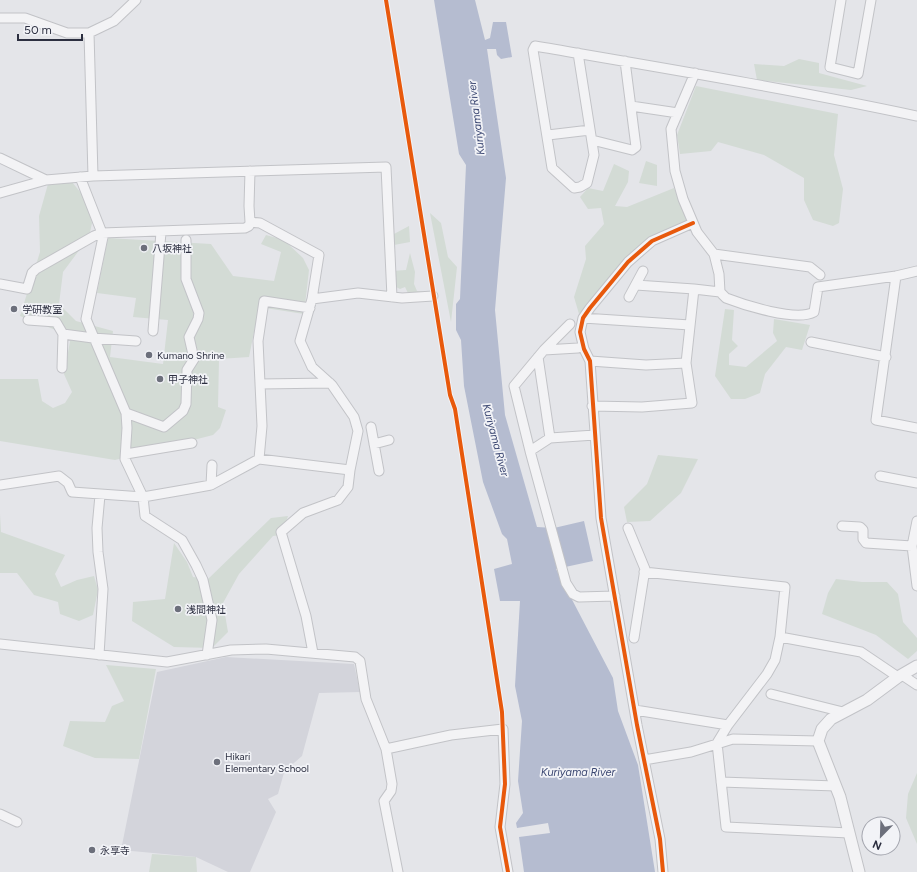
<svg xmlns="http://www.w3.org/2000/svg" width="917" height="872" viewBox="0 0 917 872" font-family="Figtree,'Noto Sans JP',sans-serif">
	<rect width="100%" height="100%" fill="#e4e5e9"/>
	<!-- built -->
	<path fill="#d3d4db" d="M 226,657 L 354,664 L 360,692 L 319,693 L 302,756 L 287,769 L 285,769 L 278,794 L 268,799 L 276,812 L 250,872 L 228,872 L 196,857 L 121,850 L 157,672 Z"/>
	<!-- green -->
	<path fill="#d3dbd5" d="M 799,59 L 819,63 L 819,73 L 867,86 L 851,90 L 757,80 L 754,64 L 784,66 Z
		M 696,86 L 838,114 L 834,155 L 843,189 L 839,223 L 833,226 L 813,220 L 804,200 L 804,178 L 764,155 L 718,142 L 711,151 L 680,154 L 677,135 Z
		M 646,161 L 657,165 L 657,186 L 639,183 Z
		M 614,164 L 629,171 L 628,182 L 615,206 L 627,207 L 674,188 L 687,221 L 648,240 L 579,314 L 574,297 L 586,259 L 585,246 L 604,224 L 601,208 L 588,209 L 580,197 L 588,188 L 603,191 Z
		M 72,182 L 85,198 L 92,223 L 89,237 L 63,272 L 59,304 L 76,321 L 113,331 L 110,357 L 163,364 L 168,320 L 133,317 L 136,298 L 97,293 L 108,238 L 211,244 L 233,276 L 274,281 L 281,252 L 261,244 L 266,235 L 284,240 L 303,258 L 309,270 L 304,314 L 259,307 L 249,357 L 219,359 L 218,407 L 226,410 L 220,428 L 213,435 L 115,460 L 0,441 L 0,379 L 38,379 L 42,401 L 53,408 L 65,403 L 72,392 L 64,374 L 71,336 L 20,316 L 40,252 L 39,216 L 48,184 Z
		M 430,213 L 441,223 L 448,257 L 457,267 L 451,322 Z
		M 409,226 L 410,242 L 394,245 L 394,234 Z
		M 410,253 L 415,272 L 414,284 L 417,291 L 426,292 L 412,301 L 405,287 L 400,289 L 390,284 L 392,271 L 406,270 Z
		M 725,309 L 734,310 L 732,340 L 738,346 L 729,354 L 729,365 L 746,367 L 777,341 L 773,333 L 774,319 L 810,325 L 802,350 L 786,347 L 765,374 L 760,393 L 745,399 L 731,399 L 715,376 Z
		M 658,455 L 698,459 L 681,493 L 650,521 L 627,522 L 624,507 L 647,484 Z
		M 0,514 L 1,532 L 65,555 L 55,574 L 61,587 L 77,580 L 94,576 L 98,590 L 93,615 L 79,621 L 60,614 L 58,602 L 34,595 L 17,573 L 0,573 Z
		M 288,516 L 282,535 L 273,536 L 239,574 L 223,603 L 228,632 L 212,648 L 174,647 L 132,621 L 133,602 L 165,599 L 174,543 L 187,562 L 193,577 L 208,579 L 271,518 Z
		M 836,579 L 862,582 L 887,582 L 898,594 L 903,622 L 917,638 L 917,651 L 908,659 L 876,635 L 822,614 L 828,593 Z
		M 106,665 L 156,669 L 139,759 L 95,758 L 63,746 L 70,721 L 105,722 L 112,706 L 124,701 Z
		M 917,773 L 917,844 L 906,818 L 908,794 Z
		M 152,854 L 196,857 L 197,872 L 149,872 Z"/>
	<!-- water -->
	<path fill="#b5bcd0" d="M 434,0 L 475,0 L 485,40 L 490,38 L 493,22 L 506,22 L 512,57 L 501,59 L 497,55 L 496,49 L 487,49 L 506,178 L 495,310 L 505,415 L 537,527 L 554,528 L 584,521 L 593,561 L 556,569 L 613,678 L 618,711 L 638,765 L 655,872 L 524,872 L 519,837 L 550,833 L 548,823 L 517,828 L 516,823 L 523,813 L 518,781 L 522,721 L 515,686 L 520,601 L 500,601 L 494,569 L 512,564 L 507,539 L 502,534 L 483,482 L 464,386 L 461,340 L 456,330 L 456,304 L 460,299 L 466,165 L 459,154 Z"/>
	<g fill="none" stroke-linecap="round" stroke-linejoin="round">
		<defs>
			<path id="minor" d="M 841,0 L 830,67 L 858,74 L 871,0
				M 0,18 L 25,18 L 67,33 L 89,33 L 114,21 L 136,0
				M 89,33 L 93,176
				M 578,53 L 594,155 L 587,183 L 580,187 L 574,188 L 552,168 L 533,50 L 535,46 C 663,68 790,89 917,116
				M 695,73 L 671,129 L 675,171 L 683,199 L 697,232 L 714,254 L 719,274 L 720,292 L 726,298 C 744,305 796,322 814,312 L 818,287 L 896,276 L 917,271
				M 631,106 L 678,113
				M 548,135 L 590,130
				M 592,140 L 632,150 L 636,147 L 625,61
				M 0,158 L 46,180
				M 250,171 L 249,206 L 250,222 L 260,223 L 319,255 L 312,299 L 300,341 L 312,367 L 332,385 L 354,417 L 358,431 L 350,470 L 348,487 L 338,500 L 303,513 L 281,532 L 306,616 L 313,653
				M 80,177 L 102,233 L 245,228 L 249,226 L 250,222
				M 0,193 L 46,180 L 93,176 L 386,167 L 392,297
				M 714,254 L 810,267 L 820,275
				M 896,276 L 876,420 L 917,428
				M 0,284 L 27,289
				M 636,285 L 694,289
				M 27,289 L 32,273 L 36,269 L 94,236 L 102,233 L 103,237 L 86,319 L 126,413 L 127,428 L 125,459 L 143,497 L 145,516 L 182,540 L 196,565 L 203,580 L 212,620 L 207,655
				M 629,297 L 643,271
				M 312,299 L 358,293 L 402,298 L 433,296
				M 583,318 L 690,325
				M 28,320 L 56,322 L 63,334 L 62,368
				M 570,324 L 544,350 L 514,386 L 530,451 L 566,583 L 573,594 L 579,597 L 615,596
				M 153,331 L 161,232
				M 63,334 L 93,338 L 136,341
				M 811,342 L 886,357
				M 544,350 L 578,348
				M 538,357 L 550,438
				M 590,361 L 646,365 L 686,363
				M 260,384 L 330,383
				M 592,406 L 642,407 L 692,403 L 686,363 L 694,289 L 720,292
				M 126,413 L 164,427 L 183,411 L 186,404 L 187,370 L 194,359 L 189,337 L 198,319 L 199,313 L 186,279 L 186,240
				M 371,427 L 379,471
				M 374,444 L 389,440
				M 530,451 L 550,438 L 595,435
				M 126,454 L 192,443
				M 259,459 L 262,426 L 258,341 L 264,301 L 310,308
				M 880,476 L 917,483
				M 0,485 L 59,476 L 68,483 L 72,492 L 143,497 L 189,489 L 211,485 L 259,459 L 350,470
				M 211,485 L 212,465
				M 917,521 L 912,546 L 917,586
				M 842,526 L 860,527 L 863,530 L 863,539 L 866,543 L 912,546
				M 628,528 L 645,569 L 634,638
				M 644,572 L 785,587 L 780,637 L 861,652 L 898,677
				M 780,637 L 775,660 L 767,674 L 728,725 L 717,743 L 726,827 L 849,833
				M 0,644 L 167,662 L 231,650 L 266,649 L 355,657 L 360,661 L 366,699 L 386,749 L 392,784 L 391,791 L 384,801 L 398,872
				M 99,655 L 103,589 L 98,552 L 97,528 L 100,495
				M 902,675 L 917,685
				M 771,694 L 843,712
				M 635,710 L 728,725
				M 386,749 L 451,735 L 503,729 L 505,784 L 500,827 L 508,872
				M 644,760 L 691,752 L 733,739 L 818,741
				M 721,782 L 836,786
				M 0,814 L 17,822
				M 663,872 L 660,839 L 637,725 L 601,518 L 590,361 L 584,349 L 580,332 L 583,318 L 590,308 L 628,262 L 652,241 L 693,223"/>
			<path id="tertiary" d="M 859,872 L 840,797 L 818,741 L 822,729 L 831,719 L 867,700 L 898,677 L 917,666"/>
		</defs>
		<!-- minor casing -->
		<use href="#minor" stroke="#c2c3c7" stroke-width="11"/>
		<!-- tertiary casing -->
		<use href="#tertiary" stroke="#c2c3c7" stroke-width="13"/>
		<!-- minor -->
		<use href="#minor" stroke="#f3f3f5" stroke-width="9"/>
		<!-- tertiary -->
		<use href="#tertiary" stroke="#f3f3f5" stroke-width="11"/>
		<defs>
			<path id="cycleway" d="M 386,0 L 450,395 L 455,409 L 502,712 L 505,784 L 500,827 L 508,872
				M 663,872 L 660,839 L 637,725 L 601,518 L 590,361 L 584,349 L 580,332 L 583,318 L 590,308 L 628,262 L 652,241 L 693,223"/>
		</defs>
		<!-- cycleway casing -->
		<use href="#cycleway" stroke="#f2f3f7" stroke-width="6"/>
		<!-- cycleway -->
		<use href="#cycleway" stroke="#e8590c" stroke-width="4"/>
	</g>
	<!-- markers -->
	<g fill="#6c6f7b" stroke="#f2f3f7" stroke-width="1.5">
		<circle cx="144" cy="248" r="4"/>
		<circle cx="14" cy="309" r="4"/>
		<circle cx="149" cy="355" r="4"/>
		<circle cx="160" cy="379" r="4"/>
		<circle cx="178" cy="609" r="4"/>
		<circle cx="217" cy="762" r="4"/>
		<circle cx="92" cy="850" r="4"/>
	</g>
	<g text-anchor="middle" stroke-width="3.5" stroke-linejoin="round" paint-order="stroke">
		<!-- poi labels -->
		<g font-size="10" fill="#2c2f40" stroke="#f2f3f7" text-anchor="start">
			<text x="152" y="252">八坂神社</text>
			<text x="22" y="313">学研教室</text>
			<text x="157" y="359">Kumano Shrine</text>
			<text x="168" y="383">甲子神社</text>
			<text x="186" y="613">浅間神社</text>
			<text x="225" y="760">Hikari<tspan x="225" dy="12">Elementary School</tspan></text>
			<text x="100" y="854">永享寺</text>
		</g>
		<!-- water labels -->
		<g font-size="11" font-style="italic" fill="#3a4671" stroke="#f2f3f7">
			<text transform="translate(476 118) rotate(-97)" y="4">Kuriyama River</text>
			<text transform="translate(496 440) rotate(75)" y="4">Kuriyama River</text>
			<text x="578" y="776">Kuriyama River</text>
		</g>
	</g>
	<!-- north arrow -->
	<g transform="translate(881 836) rotate(203)"><circle r="19" fill="#f2f3f7" stroke="#a3a5ae"/>
	<path d="M0-3L7 15L0 10L-7 15Z" fill="#6c6f7b"/>
	<text y="-6" font-size="11" font-weight="bold" text-anchor="middle" fill="#2c2f40">N</text>
	</g>
	<!-- scale -->
	<path d="M18 34v6h64v-6" fill="none" stroke="#2c2f40" stroke-width="2"/>
	<text x="24" y="34" font-size="12" fill="#2c2f40" stroke="#f2f3f7" stroke-width="3" paint-order="stroke">50 m</text>
</svg>
